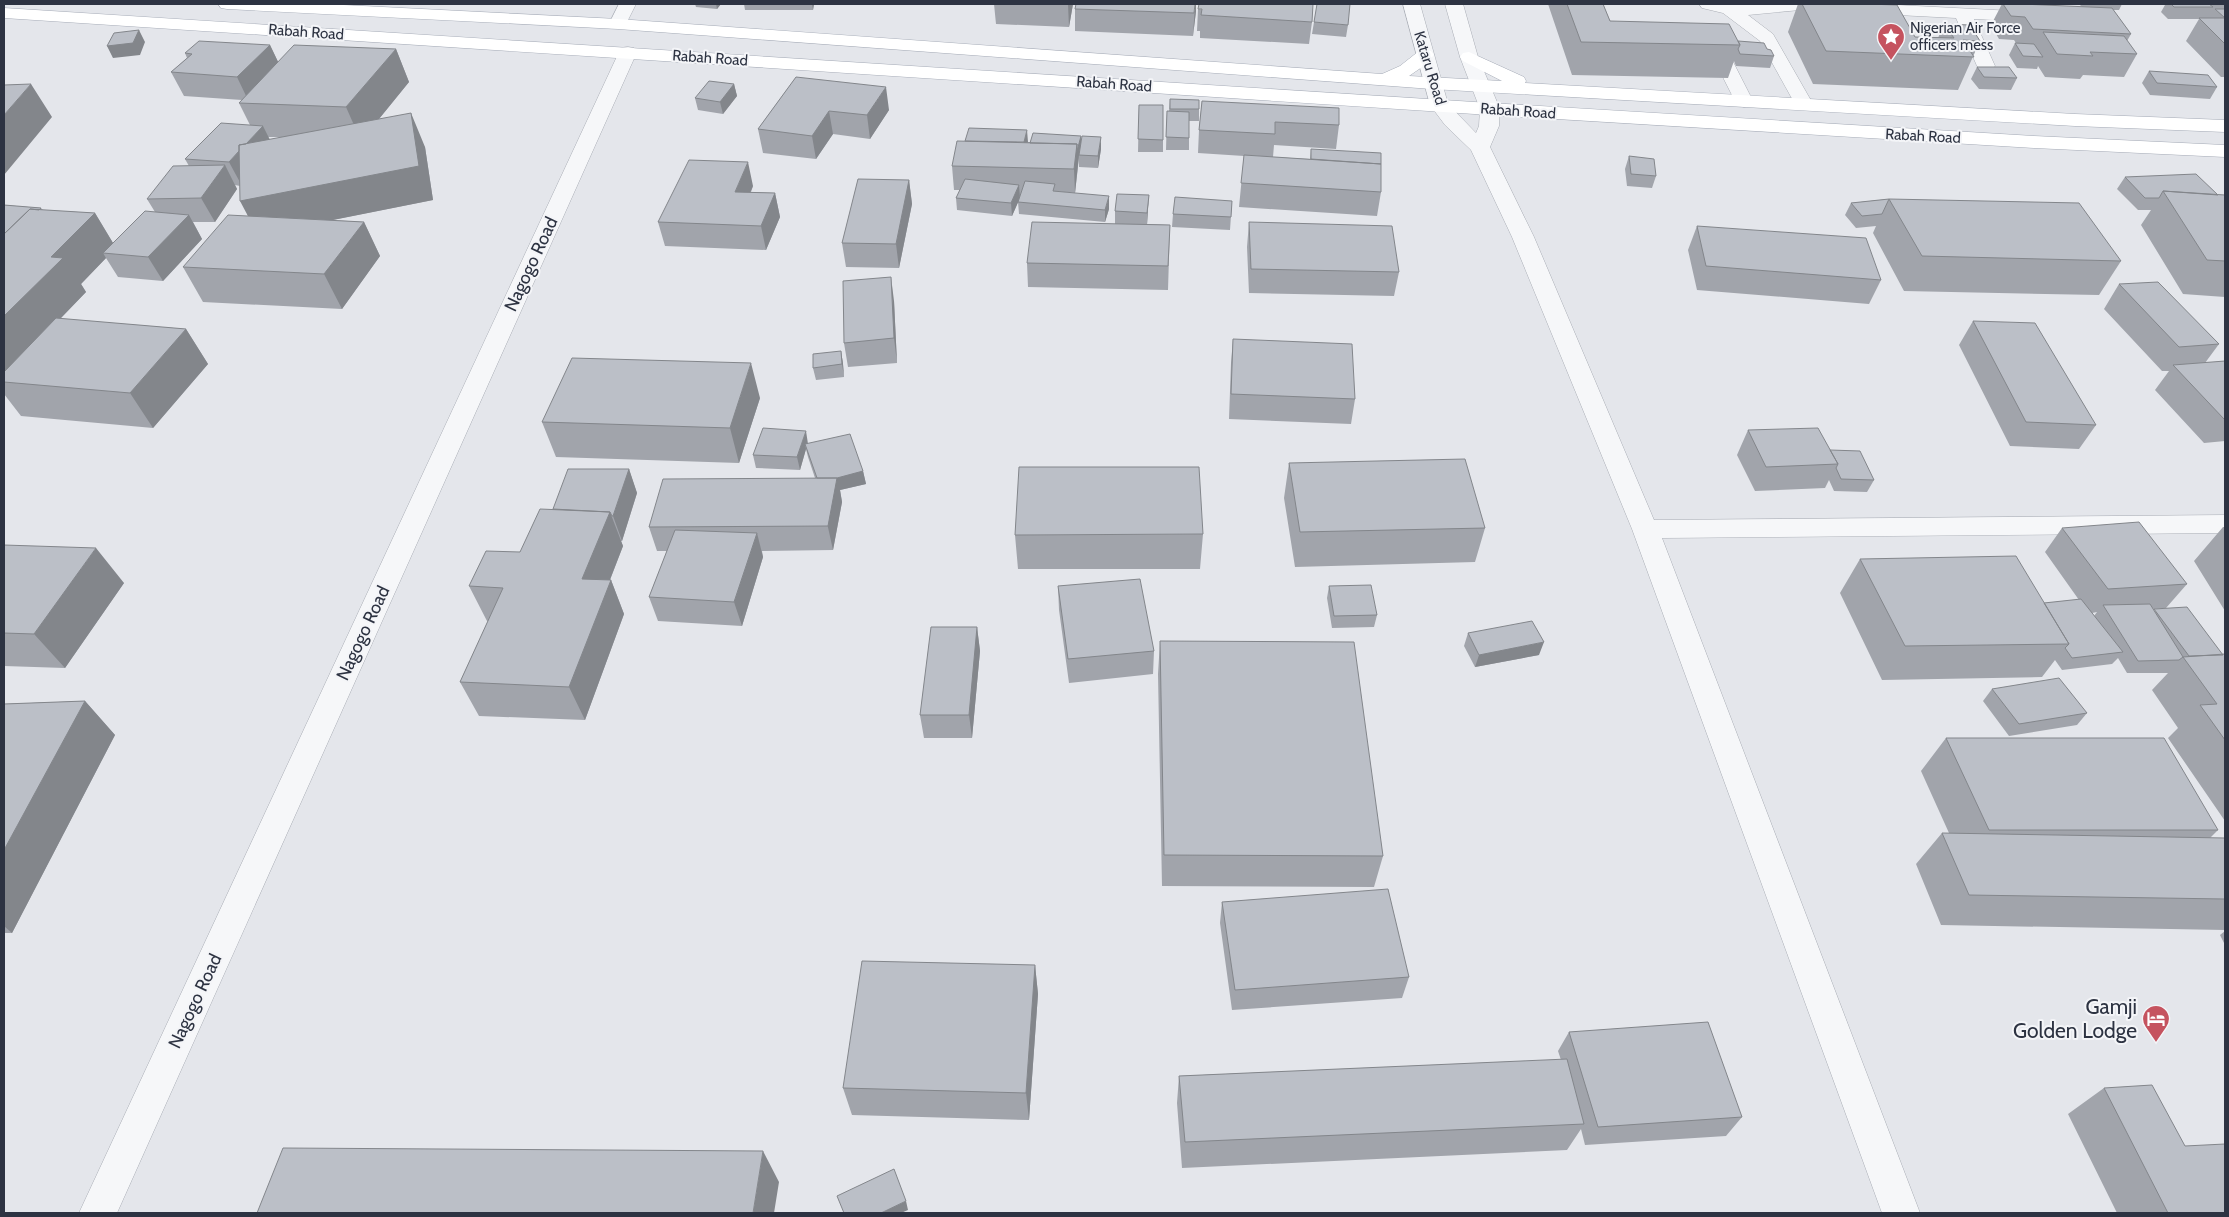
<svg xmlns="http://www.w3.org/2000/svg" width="2229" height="1217" viewBox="0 0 2229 1217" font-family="Cabin,sans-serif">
	<rect width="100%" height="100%" fill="#e4e6eb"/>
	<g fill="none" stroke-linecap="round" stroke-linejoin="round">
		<defs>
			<path id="minor" d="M 619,4 L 636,4 L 624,28 L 612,28 L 609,24 Z
				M 1403,4 L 1420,4 L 1448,104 L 1476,133 L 1479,126 L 1480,109 L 1460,57 L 1445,4 L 1463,4 L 1478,57 L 1500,109 L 1499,126 L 1490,147 L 1534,237 L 1654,520 L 2225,515 L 2225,533 L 1662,538 L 1920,1213 L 1882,1213 L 1632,529 L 1512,237 L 1471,150 L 1445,125 L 1430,105 Z
				M 1699,4 L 1877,4 L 2033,12 L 2039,13 L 2042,17 L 2039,21 L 2033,22 L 1974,19 L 1995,66 L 1992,70 L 1986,71 L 1980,70 L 1977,66 L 1956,18 L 1800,10 L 1748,15 L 1773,34 L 1813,104 L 1811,108 L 1804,110 L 1797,108 L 1795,104 L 1760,41 L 1723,13 L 1702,8 Z
				M 1713,35 L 1719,36 L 1722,40 L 1753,101 L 1751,105 L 1744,107 L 1737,105 L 1735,101 L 1704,40 L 1707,36 Z
				M 628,47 L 634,48 L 637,52 L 117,1213 L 79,1213 L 619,52 L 622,48 Z"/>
			<path id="major" d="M 218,4 L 324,4 L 618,19 L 1382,74 L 1400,66 L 1419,51 L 1425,50 L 1431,51 L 1434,55 L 1422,67 L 1409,76 L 1502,81 L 1463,61 L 1460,57 L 1463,53 L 1469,52 L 1524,77 L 1526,81 L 1525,83 L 2075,114 L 2225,120 L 2225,132 L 2075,126 L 1432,89 L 618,29 L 227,9 L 221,8 Z
				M 4,8 L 1490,103 L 2034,136 L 2225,145 L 2225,157 L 2034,148 L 1490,115 L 4,18 Z"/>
		</defs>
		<!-- minor casing -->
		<use href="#minor" stroke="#a9adb5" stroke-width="1"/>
		<!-- major casing -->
		<use href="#major" stroke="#a4aab6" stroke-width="1"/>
		<!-- minor -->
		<use href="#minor" fill="#f6f7f9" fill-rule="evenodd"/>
		<!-- major -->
		<use href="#major" fill="#fff" fill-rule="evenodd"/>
	</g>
	<!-- wall -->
	<path fill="#a1a4ab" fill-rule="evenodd" d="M 695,4 L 721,4 L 717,9 L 696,7 Z
		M 744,4 L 814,4 L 813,10 L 745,10 Z
		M 994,4 L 1073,4 L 1069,27 L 996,24 Z
		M 1548,4 L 1603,4 L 1610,21 L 1738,41 L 1767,49 L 1774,56 L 1770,68 L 1736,66 L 1734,61 L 1728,78 L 1572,75 Z
		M 1659,4 L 1676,4 L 1676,5 Z
		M 1798,4 L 1866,4 L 1915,37 L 1938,38 L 1944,24 L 1980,41 L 1958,90 L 1813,84 L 1788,32 Z
		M 2002,4 L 2021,4 L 2082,7 L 2079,4 L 2061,4 L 2225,4 L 2225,77 L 2221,77 L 2186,41 L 2199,19 L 2168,19 L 2161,12 L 2165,5 L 2122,4 L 2119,10 L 2113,10 L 2131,34 L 2127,41 L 2137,54 L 2124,77 L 2083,75 L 2080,79 L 2045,77 L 2038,66 L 2037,69 L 2017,68 L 2009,55 L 2015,43 L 2016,43 L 2014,40 L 1999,39 L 1991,25 Z
		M 1075,9 L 1196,11 L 1193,36 L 1075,31 Z
		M 1198,9 L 1312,22 L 1309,44 L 1200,38 L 1200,31 L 1197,31 Z
		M 1314,22 L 1348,25 L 1346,37 L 1312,34 Z
		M 270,45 L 278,62 L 396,49 L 409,82 L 379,119 L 425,147 L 433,200 L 332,220 L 364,222 L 380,256 L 342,309 L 203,302 L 183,267 L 248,216 L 240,186 L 235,185 L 237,189 L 215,222 L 193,222 L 202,239 L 163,281 L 118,277 L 106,258 L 81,284 L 86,292 L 60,319 L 186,329 L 208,364 L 153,428 L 21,416 L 4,394 L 4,205 L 41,208 L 43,210 L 95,213 L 113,243 L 155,212 L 147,199 L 189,166 L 185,159 L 250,125 L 239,103 L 242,100 L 184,96 L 171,72 L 187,58 L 185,53 ZM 268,137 L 281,137 L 270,140 Z
		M 1977,67 L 2017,78 L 2011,90 L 1979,89 L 1971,79 Z
		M 2149,71 L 2217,87 L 2210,99 L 2150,95 L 2142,83 Z
		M 796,77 L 889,110 L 870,139 L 833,134 L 816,159 L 763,153 L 758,129 Z
		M 734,84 L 737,96 L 723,114 L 698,110 L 695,98 Z
		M 1170,99 L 1199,109 L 1199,121 L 1189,121 L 1189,150 L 1166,150 L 1167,111 L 1169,111 Z
		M 1202,101 L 1339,125 L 1336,149 L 1274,145 L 1273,157 L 1310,159 L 1311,149 L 1381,192 L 1377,216 L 1239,207 L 1244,156 L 1198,153 L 1199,130 Z
		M 1139,105 L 1163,105 L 1163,152 L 1138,152 Z
		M 1028,142 L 1081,142 L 1101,149 L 1098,168 L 1079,167 L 1079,158 L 1075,193 L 1064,192 L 1109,209 L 1105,222 L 1019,214 L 1018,202 L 1012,216 L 957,210 L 956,198 L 960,190 L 954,190 L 952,166 Z
		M 1629,156 L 1656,176 L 1652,188 L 1627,186 L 1625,169 Z
		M 2125,177 L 2218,195 L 2225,195 L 2225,297 L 2183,294 L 2141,225 L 2151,210 L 2138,210 L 2117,189 Z
		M 909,180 L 912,204 L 899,268 L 846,267 L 842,243 Z
		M 753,186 L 751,192 L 775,193 L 780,217 L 766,250 L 665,246 L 658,222 Z
		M 1149,195 L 1147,224 L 1170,225 L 1168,290 L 1028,287 L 1027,263 L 1115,224 L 1115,211 Z
		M 1889,199 L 2121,261 L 2099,295 L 1904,291 L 1873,233 L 1876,226 L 1856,228 L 1845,215 L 1851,203 Z
		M 1232,201 L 1230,230 L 1172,227 L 1173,214 Z
		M 1249,222 L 1399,272 L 1394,296 L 1249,293 L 1247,247 Z
		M 1697,226 L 1881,280 L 1869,304 L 1697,290 L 1688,250 Z
		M 2119,284 L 2219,344 L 2205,363 L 2225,361 L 2225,441 L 2204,443 L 2155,390 L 2169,371 L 2162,371 L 2104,309 Z
		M 894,301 L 897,363 L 848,367 L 844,343 Z
		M 1973,321 L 2096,425 L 2079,449 L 2010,446 L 1959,345 Z
		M 1233,339 L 1355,399 L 1351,424 L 1229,419 L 1231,363 Z
		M 841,351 L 843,364 L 844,377 L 816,380 L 813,368 Z
		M 760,398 L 739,463 L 556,457 L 542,422 Z
		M 1748,430 L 1830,450 L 1874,480 L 1867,492 L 1834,491 L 1829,480 L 1825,488 L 1755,491 L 1737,455 Z
		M 808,444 L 863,471 L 866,484 L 840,490 L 842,502 L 833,550 L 762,551 L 763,557 L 742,626 L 658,621 L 649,597 L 667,551 L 657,551 L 649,527 L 815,478 L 808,457 L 806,449 L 800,470 L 756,468 L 753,455 Z
		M 1289,463 L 1485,528 L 1475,562 L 1295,567 L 1284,498 Z
		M 629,469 L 637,493 L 622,541 L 621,541 L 623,546 L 610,580 L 611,580 L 624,614 L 585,720 L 479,716 L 460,682 L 488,621 L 487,621 L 469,586 L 520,552 L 553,509 Z
		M 2223,527 L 2225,527 L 2225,611 L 2194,561 Z
		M 2062,528 L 2187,584 L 2166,608 L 2152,609 L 2223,655 L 2225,654 L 2225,821 L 2168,738 L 2178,728 L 2152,690 L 2168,673 L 2127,673 L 2118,658 L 2112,664 L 2062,670 L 2055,660 L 2042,677 L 1882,680 L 1840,593 L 1860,559 L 2044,603 L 2079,600 L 2045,552 ZM 2097,612 L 2094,616 L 2092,613 Z
		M 1203,534 L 1200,569 L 1018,569 L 1015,535 Z
		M 4,545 L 124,583 L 65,668 L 4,666 Z
		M 1058,586 L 1154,651 L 1153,674 L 1069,683 L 1059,610 Z
		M 1329,586 L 1377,615 L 1374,627 L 1332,628 L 1327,598 Z
		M 977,627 L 980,651 L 972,738 L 924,738 L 920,715 Z
		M 1468,633 L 1539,655 L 1475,667 L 1464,646 Z
		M 1160,641 L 1383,856 L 1374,887 L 1162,886 L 1158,674 Z
		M 1992,689 L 2087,713 L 2077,725 L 2009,736 L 1983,701 Z
		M 85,701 L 115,735 L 12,933 L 4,933 L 4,704 Z
		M 1946,738 L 2218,830 L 2210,838 L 2225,838 L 2225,930 L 1941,925 L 1916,864 L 1942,833 L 1949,833 L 1921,771 Z
		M 1222,902 L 1409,977 L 1402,998 L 1232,1010 L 1220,923 Z
		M 2225,931 L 2225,945 L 2220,935 Z
		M 1035,965 L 1038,994 L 1029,1120 L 852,1115 L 843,1088 Z
		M 1569,1032 L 1742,1117 L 1726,1136 L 1585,1145 L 1581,1129 L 1567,1150 L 1182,1168 L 1177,1103 L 1179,1076 L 1561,1060 L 1558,1051 Z
		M 2104,1088 L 2185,1146 L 2225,1213 L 2117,1213 L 2068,1114 Z"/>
	<!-- shaded-wall -->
	<path fill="#83868b" d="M 716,4 L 721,4 L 717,9 Z
		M 812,4 L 814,4 L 813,10 Z
		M 1068,4 L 1073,4 L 1069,27 Z
		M 1195,4 L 1196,4 L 1196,11 L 1193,36 Z
		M 139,30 L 145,42 L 140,55 L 113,58 L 107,46 Z
		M 270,45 L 281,68 L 248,100 L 237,77 Z
		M 396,49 L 409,82 L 361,141 L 346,107 Z
		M 31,84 L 52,117 L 4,175 L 4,115 Z
		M 734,84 L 737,96 L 723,114 L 720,102 Z
		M 886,87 L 889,110 L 870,139 L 867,115 Z
		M 829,111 L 833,134 L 816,159 L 812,136 Z
		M 411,113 L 425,147 L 433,200 L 258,235 L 240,201 Z
		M 263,126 L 275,150 L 242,186 L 229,162 Z
		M 1027,130 L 1028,142 L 1022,149 Z
		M 1081,136 L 1081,148 L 1079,155 L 1075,193 L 1074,169 L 1077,144 Z
		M 1101,137 L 1101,149 L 1098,168 L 1098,156 Z
		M 748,162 L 753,186 L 740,216 L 735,192 Z
		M 225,165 L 237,189 L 215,222 L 201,198 Z
		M 909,180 L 912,204 L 899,268 L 896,244 Z
		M 1019,185 L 1020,198 L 1012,216 L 1011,203 Z
		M 775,193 L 780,217 L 766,250 L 761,226 Z
		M 1149,195 L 1148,207 L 1147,225 L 1147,213 Z
		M 1109,196 L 1109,209 L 1105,222 L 1105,210 Z
		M 95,213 L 116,248 L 103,253 L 106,258 L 81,284 L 86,292 L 4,377 L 4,316 L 51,257 Z
		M 189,215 L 202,239 L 163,281 L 148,257 Z
		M 364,222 L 380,256 L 342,309 L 324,274 Z
		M 891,277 L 894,301 L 897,363 L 894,338 Z
		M 186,329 L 208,364 L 153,428 L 130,393 Z
		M 841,351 L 843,364 L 844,377 L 842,364 Z
		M 751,363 L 760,398 L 739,463 L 730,428 Z
		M 806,431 L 808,444 L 805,444 L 806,449 L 800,470 L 797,457 Z
		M 629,469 L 637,493 L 622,541 L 613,516 Z
		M 863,471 L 866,484 L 840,490 L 842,502 L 833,550 L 818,482 Z
		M 610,512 L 623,546 L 597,613 L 582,579 Z
		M 757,533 L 763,557 L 742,626 L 734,602 Z
		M 96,548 L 124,583 L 65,668 L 34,634 Z
		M 611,580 L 624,614 L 585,720 L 569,687 Z
		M 977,627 L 980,651 L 972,738 L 969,715 Z
		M 1544,642 L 1539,655 L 1475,667 L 1479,655 Z
		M 85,701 L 115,735 L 12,933 L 4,926 L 4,850 Z
		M 1035,965 L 1038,994 L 1029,1120 L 1026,1093 Z
		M 763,1151 L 779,1182 L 774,1213 L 753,1213 Z
		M 906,1201 L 908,1210 L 901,1213 L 881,1213 Z"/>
	<!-- building -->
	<path fill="#bbbfc7" stroke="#83868b" d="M 1076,4 L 1195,4 L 1194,13 L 1075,9 Z
		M 1199,4 L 1313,4 L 1312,22 L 1201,15 L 1202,9 L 1198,9 Z
		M 1317,4 L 1350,4 L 1348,25 L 1314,22 Z
		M 1567,4 L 1603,4 L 1610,21 L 1729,24 L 1740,45 L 1581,42 Z
		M 1802,4 L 1866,4 L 1897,5 L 1915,37 L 1954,38 L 1944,24 L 1970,25 L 1980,41 L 1963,40 L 1974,57 L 1826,51 Z
		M 2003,4 L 2021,4 L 2112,8 L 2131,34 L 2033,29 L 2025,17 L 2011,16 Z
		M 2171,4 L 2209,4 L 2213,7 L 2174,7 Z
		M 2215,9 L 2225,9 L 2225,18 Z
		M 2199,18 L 2225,18 L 2225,44 Z
		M 139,30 L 133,43 L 107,46 L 114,33 Z
		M 2043,32 L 2124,36 L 2137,54 L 2090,52 L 2093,56 L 2057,54 Z
		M 199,41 L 270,45 L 237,77 L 171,72 L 192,54 L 185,53 Z
		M 1738,41 L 1764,43 L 1767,49 L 1771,50 L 1774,56 L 1740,54 L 1738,49 L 1740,45 Z
		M 2015,43 L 2034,44 L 2043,57 L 2023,56 Z
		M 294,45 L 396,49 L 346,107 L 239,103 Z
		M 1977,67 L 2009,67 L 2017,78 L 1984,77 Z
		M 2149,71 L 2208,75 L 2217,87 L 2157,83 Z
		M 796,77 L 886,87 L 867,115 L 829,111 L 812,136 L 758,129 Z
		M 709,81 L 734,84 L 720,102 L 695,98 Z
		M 31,84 L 4,115 L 4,85 Z
		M 1170,99 L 1199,100 L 1199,109 L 1170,109 Z
		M 1202,101 L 1339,108 L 1339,125 L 1275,122 L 1275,134 L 1199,130 Z
		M 1139,105 L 1163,105 L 1163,140 L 1138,139 Z
		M 1167,111 L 1189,112 L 1189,138 L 1166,137 Z
		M 411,113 L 419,166 L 240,201 L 239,145 Z
		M 221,123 L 263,126 L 246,144 L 239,145 L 239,151 L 229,162 L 185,159 Z
		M 969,128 L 1027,130 L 1024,142 L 965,141 Z
		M 1033,133 L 1081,136 L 1077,151 L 1077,144 L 1030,143 Z
		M 1082,136 L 1101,137 L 1098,156 L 1079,155 Z
		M 957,141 L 1077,144 L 1074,169 L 952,166 Z
		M 1311,149 L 1381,153 L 1381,164 L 1311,159 Z
		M 1244,155 L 1381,164 L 1381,192 L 1241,183 Z
		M 1629,156 L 1654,159 L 1656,176 L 1631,174 Z
		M 689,160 L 748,162 L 735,192 L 775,193 L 761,226 L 658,222 Z
		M 225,165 L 201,198 L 147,199 L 173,166 Z
		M 2196,174 L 2218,195 L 2163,191 L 2159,198 L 2145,198 L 2125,177 Z
		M 858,179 L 909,180 L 896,244 L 842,243 Z
		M 965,179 L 1019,185 L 1011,203 L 956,198 Z
		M 1025,181 L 1055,184 L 1053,191 L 1109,196 L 1105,210 L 1018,202 Z
		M 2163,191 L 2225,195 L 2225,261 L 2207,260 Z
		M 1117,194 L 1149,195 L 1147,213 L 1115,211 Z
		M 1175,197 L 1232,201 L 1231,217 L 1173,214 Z
		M 1889,199 L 2079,203 L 2121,261 L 1922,256 Z
		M 1889,199 L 1882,214 L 1862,216 L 1851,203 Z
		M 4,205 L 41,208 L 39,210 L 30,209 L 4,234 Z
		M 30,209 L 95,213 L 51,257 L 63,258 L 4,316 L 4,234 Z
		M 145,211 L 189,215 L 148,257 L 103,253 Z
		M 228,215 L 364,222 L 324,274 L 183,267 Z
		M 1032,222 L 1170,225 L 1168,266 L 1027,263 Z
		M 1249,222 L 1392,226 L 1399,272 L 1251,269 Z
		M 1697,226 L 1866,238 L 1881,280 L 1706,266 Z
		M 891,277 L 894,338 L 844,343 L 843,281 Z
		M 2158,282 L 2219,344 L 2179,347 L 2119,284 Z
		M 56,318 L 186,329 L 130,393 L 4,382 L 4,372 Z
		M 1973,321 L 2035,323 L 2096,425 L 2026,422 Z
		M 1233,339 L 1352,344 L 1355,399 L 1231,394 Z
		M 841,351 L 842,364 L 813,368 L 813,354 Z
		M 572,358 L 751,363 L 730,428 L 542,422 Z
		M 2225,361 L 2225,419 L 2224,419 L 2173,365 Z
		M 763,428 L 806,431 L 797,457 L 753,455 Z
		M 1818,428 L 1838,464 L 1766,467 L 1748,430 Z
		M 850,434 L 863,471 L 837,478 L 817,478 L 805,444 Z
		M 1830,450 L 1860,451 L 1874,480 L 1841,479 L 1836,468 L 1838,464 Z
		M 1465,459 L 1485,528 L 1300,532 L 1289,463 Z
		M 1019,467 L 1199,467 L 1203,534 L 1015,535 Z
		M 568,469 L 629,469 L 613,516 L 612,516 L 610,512 L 553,509 Z
		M 837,478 L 828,526 L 649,527 L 663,479 Z
		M 540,509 L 610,512 L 582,579 L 611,580 L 569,687 L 460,682 L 503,588 L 469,586 L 486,551 L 520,552 Z
		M 2139,522 L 2187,584 L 2108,589 L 2062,528 Z
		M 675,530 L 757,533 L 734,602 L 649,597 Z
		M 4,545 L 96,548 L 34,634 L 4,633 Z
		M 2016,556 L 2069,644 L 1905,646 L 1860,559 Z
		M 1140,579 L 1154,651 L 1068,659 L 1058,586 Z
		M 1371,585 L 1377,615 L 1334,616 L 1329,586 Z
		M 2081,599 L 2123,652 L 2072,658 L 2065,648 L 2069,644 L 2044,603 Z
		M 2150,604 L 2183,657 L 2179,660 L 2138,661 L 2103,605 Z
		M 2187,607 L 2223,655 L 2189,656 L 2154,609 Z
		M 1532,621 L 1544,642 L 1479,655 L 1468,633 Z
		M 931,627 L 977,627 L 969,715 L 920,715 Z
		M 1160,641 L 1354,642 L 1383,856 L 1164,855 Z
		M 2225,654 L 2225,740 L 2200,705 L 2217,704 L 2183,657 Z
		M 2059,678 L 2087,713 L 2019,724 L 1992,689 Z
		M 85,701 L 4,850 L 4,704 Z
		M 1946,738 L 2164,738 L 2218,830 L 1989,830 Z
		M 1942,833 L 2225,838 L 2225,899 L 1969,895 Z
		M 1388,889 L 1409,977 L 1235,990 L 1222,902 Z
		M 862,961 L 1035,965 L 1026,1093 L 843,1088 Z
		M 1708,1022 L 1742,1117 L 1598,1127 L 1569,1032 Z
		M 1567,1059 L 1584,1124 L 1185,1142 L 1179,1076 Z
		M 2152,1085 L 2185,1146 L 2225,1144 L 2225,1213 L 2168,1213 L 2104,1088 Z
		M 283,1148 L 763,1151 L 753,1213 L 257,1213 Z
		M 894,1169 L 906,1201 L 881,1213 L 844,1213 L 837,1196 Z"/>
	<!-- icons -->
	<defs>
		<symbol id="sight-pin" viewBox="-11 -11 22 30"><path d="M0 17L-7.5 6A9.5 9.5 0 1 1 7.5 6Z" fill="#c5535f" stroke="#f4f5f8"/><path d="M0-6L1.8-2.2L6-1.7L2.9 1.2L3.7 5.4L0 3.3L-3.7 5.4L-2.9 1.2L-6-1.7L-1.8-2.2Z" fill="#fff"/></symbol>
		<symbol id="hotel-pin" viewBox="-11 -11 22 30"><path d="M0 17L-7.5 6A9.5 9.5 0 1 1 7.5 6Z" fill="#c5535f" stroke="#f4f5f8"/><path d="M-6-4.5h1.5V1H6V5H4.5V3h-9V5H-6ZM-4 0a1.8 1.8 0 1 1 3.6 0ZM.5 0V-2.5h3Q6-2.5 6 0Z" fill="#fff"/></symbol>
	</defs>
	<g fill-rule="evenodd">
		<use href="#sight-pin" x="1875" y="21" width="32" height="43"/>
		<use href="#hotel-pin" x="2140" y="1003" width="32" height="43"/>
	</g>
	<g text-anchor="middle" stroke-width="4" stroke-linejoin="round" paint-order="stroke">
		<!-- far-poi labels -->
		<g font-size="15" fill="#2d3342" stroke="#f4f5f8" text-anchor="start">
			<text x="1910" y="33">Nigerian Air Force<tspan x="1910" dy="17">officers mess</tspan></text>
		</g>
		<!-- far-street labels -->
		<g font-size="15" fill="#2d3342" stroke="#f4f5f8">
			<text transform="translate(306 32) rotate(4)" y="5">Rabah Road</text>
			<text transform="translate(710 58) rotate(4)" y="5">Rabah Road</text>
			<text transform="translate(1430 68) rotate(73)" y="5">Kataru Road</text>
			<text transform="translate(1114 84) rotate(4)" y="5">Rabah Road</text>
			<text transform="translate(1518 111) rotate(4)" y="5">Rabah Road</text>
			<text transform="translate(1923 136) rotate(3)" y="5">Rabah Road</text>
		</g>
		<!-- street labels -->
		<g font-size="18" fill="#2d3342" stroke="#f4f5f8">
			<text transform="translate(531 264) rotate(-65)" y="6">Nagogo Road</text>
			<text transform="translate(363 633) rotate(-65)" y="6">Nagogo Road</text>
			<text transform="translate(195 1001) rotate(-65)" y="6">Nagogo Road</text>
		</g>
		<!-- near-poi labels -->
		<g font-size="21" fill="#2d3342" stroke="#f4f5f8" text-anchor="end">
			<text x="2137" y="1014">Gamji<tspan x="2137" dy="24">Golden Lodge</tspan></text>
		</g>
	</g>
	<!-- border -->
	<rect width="2229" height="1217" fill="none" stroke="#2d3342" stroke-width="10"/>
</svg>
